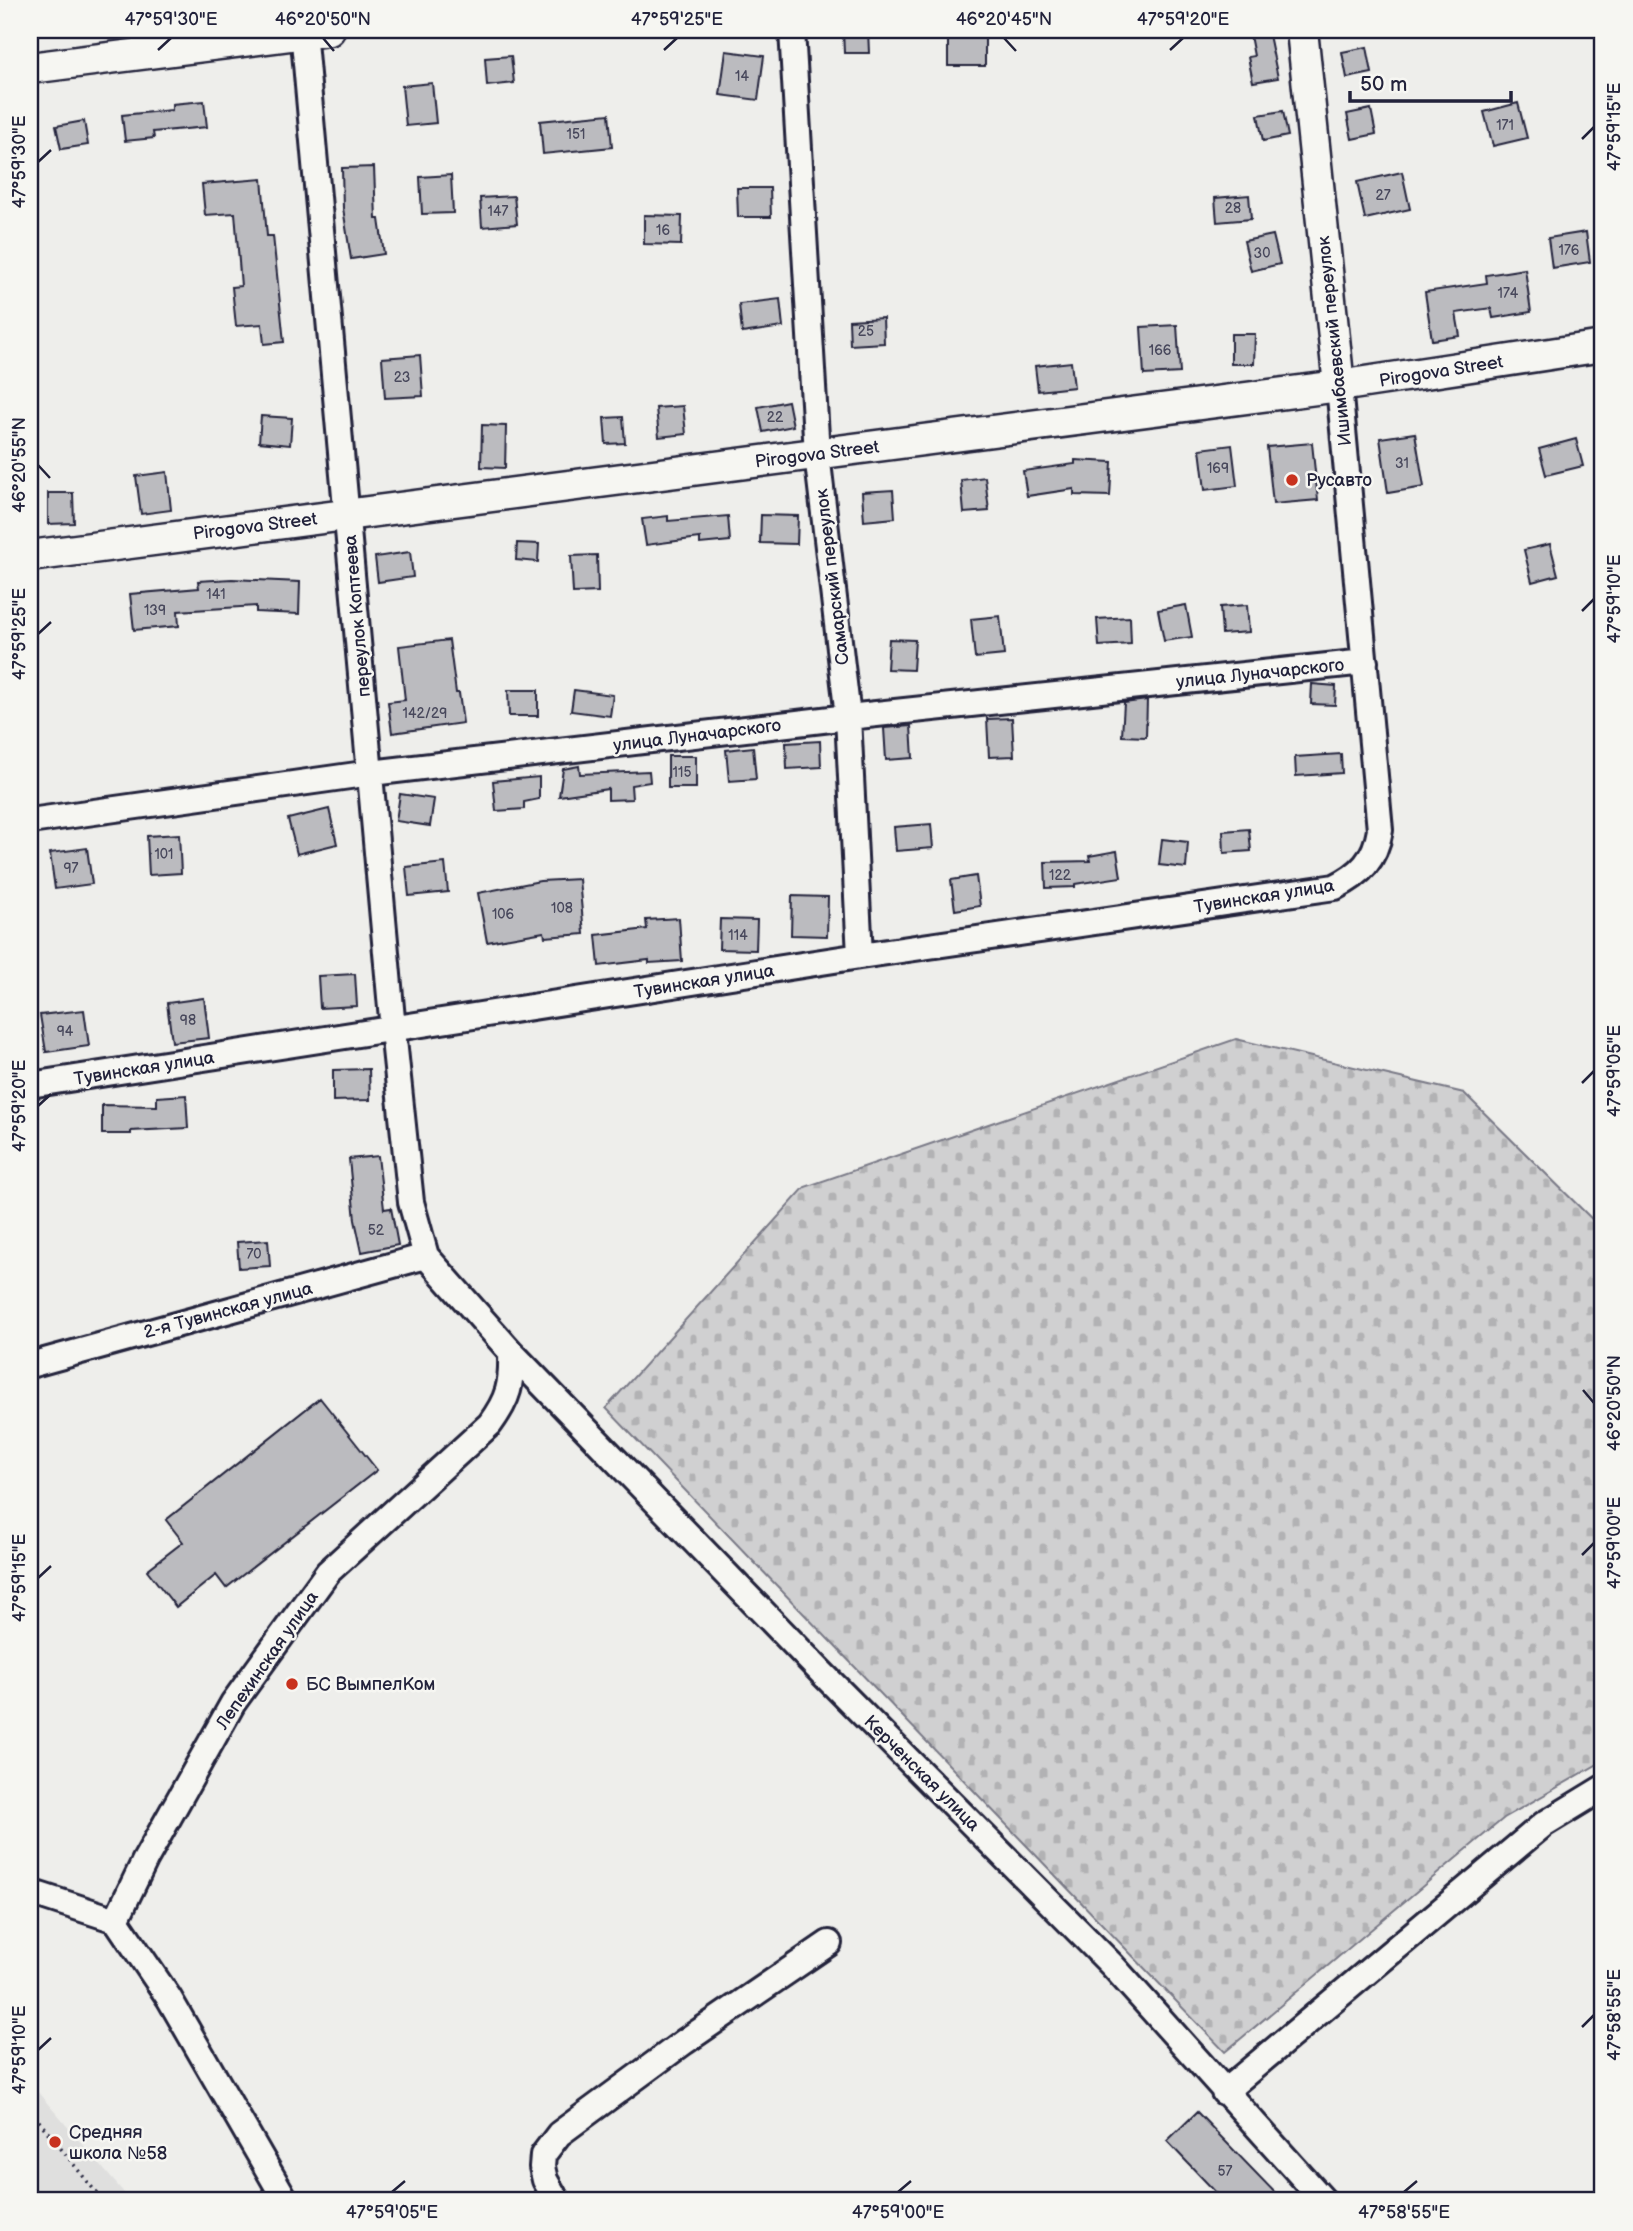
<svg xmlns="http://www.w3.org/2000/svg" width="1633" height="2231" viewBox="0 0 1633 2231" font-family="'Balsamiq Sans',sans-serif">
	<defs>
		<pattern id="cemetery-stones" width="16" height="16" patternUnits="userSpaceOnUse" patternTransform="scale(1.75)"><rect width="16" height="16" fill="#d0d0d1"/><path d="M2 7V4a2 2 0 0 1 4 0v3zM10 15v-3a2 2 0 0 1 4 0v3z" fill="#b2b2b4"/></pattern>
	</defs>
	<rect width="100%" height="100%" fill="#eeeeeb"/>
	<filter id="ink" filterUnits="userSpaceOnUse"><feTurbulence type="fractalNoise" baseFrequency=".0143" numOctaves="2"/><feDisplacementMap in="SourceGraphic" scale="14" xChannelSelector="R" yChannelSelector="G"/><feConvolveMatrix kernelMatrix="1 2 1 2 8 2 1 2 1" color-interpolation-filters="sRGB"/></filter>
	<g filter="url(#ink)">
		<!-- built -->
		<path fill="#dfdfde" d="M 30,2083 L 131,2201 L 30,2201 Z"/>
		<!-- cemetery -->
		<path fill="url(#cemetery-stones)" stroke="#797986" stroke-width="2" d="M 1236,1039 L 1464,1093 L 1603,1230 L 1603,1761 L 1504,1818 L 1225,2052 L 606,1408 L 805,1187 Z"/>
		<!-- building -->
		<path fill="#bbbbbf" stroke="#22223b" stroke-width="2" d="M 843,30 L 868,30 L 869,53 L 844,53 Z
			M 948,30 L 985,30 L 985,66 L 948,66 Z
			M 1249,30 L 1268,30 L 1278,78 L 1253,82 L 1248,57 L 1254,56 Z
			M 1367,47 L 1372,73 L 1347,78 L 1342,52 Z
			M 726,51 L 764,56 L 758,100 L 720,95 Z
			M 511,56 L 514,83 L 487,86 L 485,58 Z
			M 432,83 L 436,123 L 406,126 L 402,86 Z
			M 204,101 L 207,127 L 153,132 L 154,138 L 125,141 L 122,115 L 172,110 L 172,104 Z
			M 1518,103 L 1527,138 L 1493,146 L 1484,112 Z
			M 1371,109 L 1376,134 L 1352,139 L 1347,114 Z
			M 1283,111 L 1288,136 L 1263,141 L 1258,115 Z
			M 609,114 L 612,147 L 543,154 L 540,121 Z
			M 84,121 L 88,145 L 61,149 L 56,126 Z
			M 374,167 L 376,219 L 379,219 L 384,254 L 351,259 L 343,208 L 342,168 Z
			M 1402,172 L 1410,209 L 1365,219 L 1357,182 Z
			M 451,175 L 453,213 L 422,214 L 420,177 Z
			M 262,179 L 267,236 L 273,236 L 284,342 L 264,344 L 262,324 L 236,326 L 232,287 L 241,286 L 235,213 L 205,215 L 202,184 Z
			M 737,188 L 770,188 L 771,217 L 738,217 Z
			M 1249,195 L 1251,219 L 1217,222 L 1215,198 Z
			M 514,196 L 517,224 L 482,227 L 480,198 Z
			M 644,215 L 682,216 L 681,245 L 644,244 Z
			M 1586,232 L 1590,262 L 1552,268 L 1548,238 Z
			M 1273,235 L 1280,264 L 1251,271 L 1244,241 Z
			M 1525,269 L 1531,312 L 1493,318 L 1491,308 L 1456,313 L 1460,336 L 1432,340 L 1425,292 L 1487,283 L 1486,275 Z
			M 780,299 L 783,327 L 742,333 L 739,304 Z
			M 883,318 L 884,343 L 850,345 L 849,320 Z
			M 1177,325 L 1180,373 L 1144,375 L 1141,327 Z
			M 1231,334 L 1255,334 L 1254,364 L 1231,364 Z
			M 420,355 L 423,396 L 385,398 L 382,358 Z
			M 1071,362 L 1074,387 L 1038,391 L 1035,366 Z
			M 788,401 L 793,426 L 763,432 L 758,407 Z
			M 683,406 L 686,434 L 659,437 L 656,408 Z
			M 261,416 L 292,418 L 290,445 L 259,442 Z
			M 623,417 L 625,443 L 606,444 L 604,418 Z
			M 482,425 L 506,426 L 505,468 L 481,467 Z
			M 1415,433 L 1424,487 L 1388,493 L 1380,438 Z
			M 1576,439 L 1583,466 L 1546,475 L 1539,449 Z
			M 1312,443 L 1318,500 L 1273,504 L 1267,447 Z
			M 1232,445 L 1237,486 L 1205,490 L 1200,449 Z
			M 1075,460 L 1112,462 L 1110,496 L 1074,495 L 1074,489 L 1027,496 L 1023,471 L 1075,464 Z
			M 167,472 L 171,510 L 141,514 L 136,476 Z
			M 985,477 L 989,511 L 964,513 L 961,480 Z
			M 893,490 L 895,518 L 864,521 L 862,492 Z
			M 48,493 L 73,493 L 74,523 L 48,524 Z
			M 761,515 L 798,516 L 797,544 L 760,543 Z
			M 668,516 L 668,521 L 728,516 L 730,541 L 700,544 L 700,538 L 646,545 L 642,519 Z
			M 517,543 L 539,544 L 538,562 L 516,560 Z
			M 1550,544 L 1558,575 L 1532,582 L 1524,550 Z
			M 410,552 L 413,577 L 378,582 L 375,557 Z
			M 597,555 L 598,592 L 573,593 L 571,556 Z
			M 232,579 L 300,582 L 299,614 L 256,612 L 256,606 L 178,611 L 179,626 L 134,630 L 130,594 L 199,588 L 198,581 Z
			M 1186,605 L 1192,637 L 1164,641 L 1158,610 Z
			M 1247,605 L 1249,632 L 1222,634 L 1220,607 Z
			M 1000,616 L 1004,655 L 975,658 L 971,619 Z
			M 1130,617 L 1131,644 L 1099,646 L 1097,619 Z
			M 889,639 L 915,640 L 913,670 L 887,669 Z
			M 449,640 L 456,693 L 459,693 L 463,723 L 392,733 L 388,702 L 405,700 L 399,646 Z
			M 1312,684 L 1336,686 L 1335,705 L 1311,704 Z
			M 508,690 L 538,690 L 538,716 L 509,716 Z
			M 574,690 L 613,695 L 610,716 L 571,711 Z
			M 1147,700 L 1146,737 L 1122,736 L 1124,703 Z
			M 1012,718 L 1014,756 L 989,757 L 987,719 Z
			M 911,726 L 913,758 L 886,760 L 884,728 Z
			M 820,741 L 821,767 L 787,769 L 786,743 Z
			M 753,747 L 756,779 L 729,781 L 726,750 Z
			M 1341,754 L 1342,773 L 1296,776 L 1295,757 Z
			M 668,756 L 696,756 L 696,788 L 668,788 Z
			M 579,766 L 580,774 L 649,771 L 650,782 L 631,785 L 632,799 L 608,800 L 608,789 L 559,796 L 563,769 Z
			M 539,777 L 539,799 L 524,802 L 524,809 L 496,811 L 493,781 Z
			M 400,794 L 434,799 L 430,826 L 396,821 Z
			M 329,809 L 337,844 L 297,854 L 288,819 Z
			M 931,824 L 933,848 L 896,851 L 894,827 Z
			M 1249,829 L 1251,851 L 1224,853 L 1223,831 Z
			M 179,834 L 181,873 L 149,875 L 147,836 Z
			M 1162,839 L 1188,842 L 1186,868 L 1159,865 Z
			M 87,848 L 92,884 L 55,889 L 50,853 Z
			M 1117,851 L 1121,877 L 1075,884 L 1075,887 L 1046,888 L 1045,862 L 1090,861 L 1089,856 Z
			M 445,863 L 448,892 L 409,896 L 406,867 Z
			M 976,876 L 980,906 L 955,910 L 951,880 Z
			M 579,879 L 584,934 L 545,937 L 544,932 L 487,942 L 478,893 L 540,881 Z
			M 792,896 L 828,897 L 827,936 L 791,935 Z
			M 679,918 L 682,961 L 649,963 L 649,960 L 599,966 L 596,935 L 647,929 L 646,920 Z
			M 720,919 L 757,920 L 756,950 L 719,949 Z
			M 355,974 L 357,1006 L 320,1008 L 318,976 Z
			M 204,998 L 209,1038 L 172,1042 L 167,1003 Z
			M 84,1010 L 89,1046 L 46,1052 L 40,1015 Z
			M 369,1069 L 370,1100 L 333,1101 L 333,1070 Z
			M 186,1095 L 188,1128 L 131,1131 L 131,1134 L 102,1134 L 102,1105 L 157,1106 L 157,1097 Z
			M 378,1156 L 384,1209 L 391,1208 L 398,1245 L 362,1252 L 355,1220 L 349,1159 Z
			M 268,1240 L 270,1266 L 239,1268 L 237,1242 Z
			M 320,1398 L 377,1470 L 226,1588 L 216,1575 L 176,1607 L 147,1570 L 183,1542 L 166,1520 Z
			M 1197,2112 L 1283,2201 L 1224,2201 L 1167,2141 Z"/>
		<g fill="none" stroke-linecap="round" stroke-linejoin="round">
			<defs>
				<path id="minor" d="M 792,30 L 817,454 L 848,717 L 860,956
					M 30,821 L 371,773 L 848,717 L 1365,662
					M 30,1085 L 860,956 L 1335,887 C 1361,874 1375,860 1380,830 L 1339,386
					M 511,1352 L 821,1672 L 1112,1965 L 1324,2201
					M 30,1365 L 426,1256
					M 30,1892 L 116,1920
					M 1224,2092 L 1544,1824 L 1603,1788
					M 286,2201 L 169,1998 L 116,1920 L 145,1860 L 233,1703 L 328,1572 L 490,1424 C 509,1398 512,1384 511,1352 L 426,1256 L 411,1202 L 393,1030 L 303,30
					M 557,2201 L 545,2180 L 542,2167 L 543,2155 L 559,2134 L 684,2042 L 829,1943"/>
				<path id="major" d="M 1302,30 L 1339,386
					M 30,68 L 329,30
					M 30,556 L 1339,386 L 1603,346"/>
			</defs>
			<!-- minor casing -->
			<use href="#minor" stroke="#22223b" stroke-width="30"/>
			<!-- major casing -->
			<use href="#major" stroke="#22223b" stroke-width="35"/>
			<!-- path -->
			<path stroke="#22223b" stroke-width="3.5" stroke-dasharray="2 5" stroke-linecap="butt" d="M 30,2110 L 103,2201"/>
			<!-- minor -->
			<use href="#minor" stroke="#f6f6f2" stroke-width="24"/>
			<!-- major -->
			<use href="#major" stroke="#f6f6f2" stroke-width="30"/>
		</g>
	</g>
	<!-- ticks -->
	<path fill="none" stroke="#22223b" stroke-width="2.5" d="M 323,38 L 334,51M 1004,38 L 1016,51M 158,50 L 171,38M 664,50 L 677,38M 1170,50 L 1183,38M 1582,139 L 1594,127M 38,162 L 51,150M 38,465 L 50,478M 1582,611 L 1594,599M 38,634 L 51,622M 1582,1083 L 1594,1071M 38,1106 L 51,1094M 1583,1390 L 1594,1403M 1582,1555 L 1594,1543M 38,1578 L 51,1566M 1582,2027 L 1594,2015M 38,2050 L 51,2038M 392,2192 L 405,2181M 898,2192 L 911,2181M 1404,2192 L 1417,2181"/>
	<!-- markers -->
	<g fill="#c8321e" stroke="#f6f6f2" stroke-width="2.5">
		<circle cx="1292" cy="480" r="7"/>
		<circle cx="292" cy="1684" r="7"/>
		<circle cx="55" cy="2142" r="7"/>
	</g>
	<g text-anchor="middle" stroke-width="5" stroke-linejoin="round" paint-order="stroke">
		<!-- number labels -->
		<g font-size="14" fill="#48485c">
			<text x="742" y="81">14</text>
			<text x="1505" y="130">171</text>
			<text x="576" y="139">151</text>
			<text x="1383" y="200">27</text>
			<text x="1233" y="213">28</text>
			<text x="498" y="216">147</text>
			<text x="663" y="235">16</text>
			<text x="1569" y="255">176</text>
			<text x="1262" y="258">30</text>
			<text x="1508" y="298">174</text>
			<text x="866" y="336">25</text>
			<text x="1160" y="355">166</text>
			<text x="402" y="382">23</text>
			<text x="775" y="422">22</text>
			<text x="1402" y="468">31</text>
			<text x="1218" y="473">169</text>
			<text x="216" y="599">141</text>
			<text x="155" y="615">139</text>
			<text x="425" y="718">142/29</text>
			<text x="682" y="777">115</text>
			<text x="164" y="859">101</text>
			<text x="71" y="873">97</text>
			<text x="1060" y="880">122</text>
			<text x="562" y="913">108</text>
			<text x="503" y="919">106</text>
			<text x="738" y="940">114</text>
			<text x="188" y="1025">98</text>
			<text x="65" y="1036">94</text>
			<text x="376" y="1235">52</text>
			<text x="254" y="1259">70</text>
			<text x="1225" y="2176">57</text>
		</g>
		<!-- street labels -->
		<g font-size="18" fill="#22223b" stroke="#f6f6f2">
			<text transform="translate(1334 341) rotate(-96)" y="6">Ишимбаевский переулок</text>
			<text transform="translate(1441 371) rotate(-9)" y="6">Pirogova Street</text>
			<text transform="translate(817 454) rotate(-7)" y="6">Pirogova Street</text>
			<text transform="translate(255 526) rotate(-7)" y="6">Pirogova Street</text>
			<text transform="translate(832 577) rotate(-97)" y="6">Самарский переулок</text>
			<text transform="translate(357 616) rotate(-95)" y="6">переулок Коптеева</text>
			<text transform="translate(1260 673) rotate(-6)" y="6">улица Луначарского</text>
			<text transform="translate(697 735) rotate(-7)" y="6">улица Луначарского</text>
			<text transform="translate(1264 896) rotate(-9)" y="6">Тувинская улица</text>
			<text transform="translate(704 981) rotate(-9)" y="6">Тувинская улица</text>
			<text transform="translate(144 1068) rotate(-9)" y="6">Тувинская улица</text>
			<text transform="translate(228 1310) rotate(-15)" y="6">2-я Тувинская улица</text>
			<text transform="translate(267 1660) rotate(-55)" y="6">Лепехинская улица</text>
			<text transform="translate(922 1773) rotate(45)" y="6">Керченская улица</text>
		</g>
		<!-- poi labels -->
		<g font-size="18" fill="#22223b" stroke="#f6f6f2" text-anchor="start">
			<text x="1306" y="486">Русавто</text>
			<text x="306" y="1690">БС ВымпелКом</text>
			<text x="69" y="2138">Средняя<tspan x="69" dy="21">школа №58</tspan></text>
		</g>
	</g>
	<!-- margin -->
	<rect width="1633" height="2231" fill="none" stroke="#f6f6f2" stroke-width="77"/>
	<!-- scale -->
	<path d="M1350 91v10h161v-10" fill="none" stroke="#22223b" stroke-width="3.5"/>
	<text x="1360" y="91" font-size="21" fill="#22223b" stroke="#f6f6f2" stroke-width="5" paint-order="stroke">50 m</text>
	<rect x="38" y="38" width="1556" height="2154" fill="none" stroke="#22223b" stroke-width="2.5"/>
	<g font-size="18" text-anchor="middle" fill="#22223b">
		<text x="171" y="25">47°59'30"E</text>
		<text x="323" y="25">46°20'50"N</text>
		<text x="677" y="25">47°59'25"E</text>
		<text x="1004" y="25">46°20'45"N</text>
		<text x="1183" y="25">47°59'20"E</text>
		<text transform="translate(1614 127) rotate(-90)" y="6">47°59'15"E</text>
		<text transform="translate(19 162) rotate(-90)" y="6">47°59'30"E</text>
		<text transform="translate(19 465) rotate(-90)" y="6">46°20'55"N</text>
		<text transform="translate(1614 599) rotate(-90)" y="6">47°59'10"E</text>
		<text transform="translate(19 634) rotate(-90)" y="6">47°59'25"E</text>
		<text transform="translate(1614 1071) rotate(-90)" y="6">47°59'05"E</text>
		<text transform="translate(19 1106) rotate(-90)" y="6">47°59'20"E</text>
		<text transform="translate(1614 1403) rotate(-90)" y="6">46°20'50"N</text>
		<text transform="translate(1614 1543) rotate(-90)" y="6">47°59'00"E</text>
		<text transform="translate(19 1578) rotate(-90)" y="6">47°59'15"E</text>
		<text transform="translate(1614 2015) rotate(-90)" y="6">47°58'55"E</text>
		<text transform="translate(19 2050) rotate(-90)" y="6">47°59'10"E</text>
		<text x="392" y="2218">47°59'05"E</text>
		<text x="898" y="2218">47°59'00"E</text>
		<text x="1404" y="2218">47°58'55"E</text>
	</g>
</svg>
